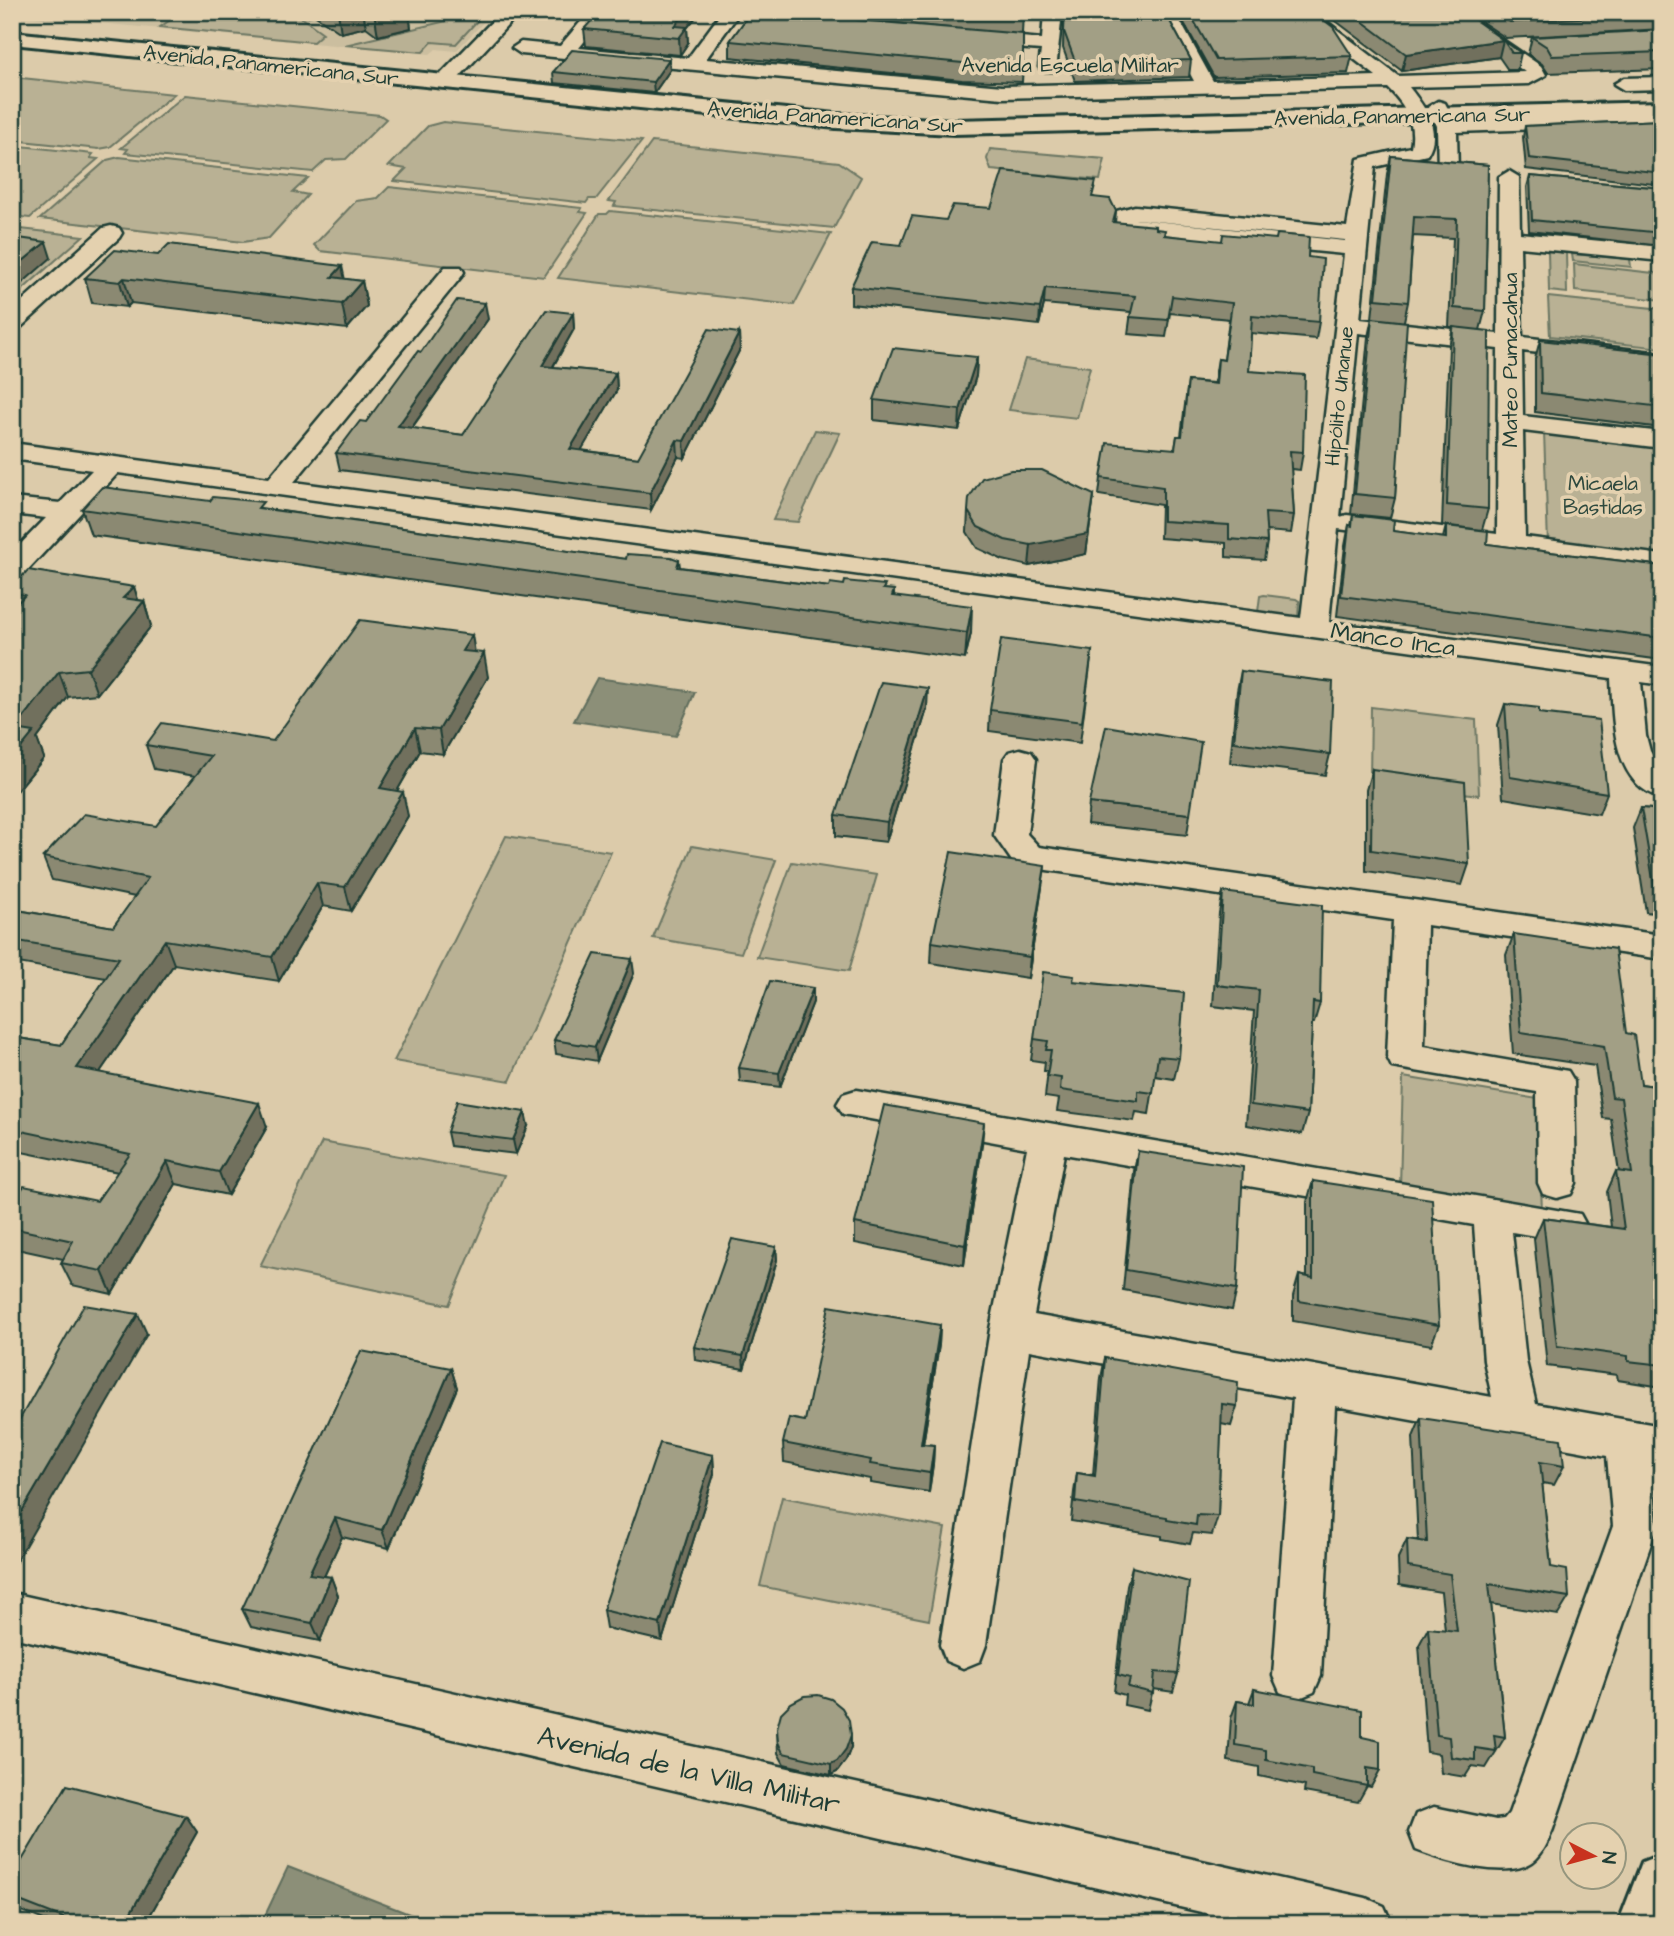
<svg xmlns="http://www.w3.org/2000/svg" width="1674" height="1936" viewBox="0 0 1674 1936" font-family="'Architects Daughter',sans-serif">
	<rect width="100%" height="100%" fill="#dccbaa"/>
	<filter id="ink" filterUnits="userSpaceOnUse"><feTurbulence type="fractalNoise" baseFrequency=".0143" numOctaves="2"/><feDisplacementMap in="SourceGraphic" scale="14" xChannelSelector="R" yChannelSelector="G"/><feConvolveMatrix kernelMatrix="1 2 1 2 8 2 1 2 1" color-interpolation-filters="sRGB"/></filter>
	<g filter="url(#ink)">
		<!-- built -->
		<path fill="#cbbe9f" d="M 12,12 L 493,12 L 456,51 L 436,49 L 430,54 L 12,15 Z"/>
		<!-- green -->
		<path fill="#b9b194" stroke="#6c7764" stroke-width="2" d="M 182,12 L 324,12 L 302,18 L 323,33 L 313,42 L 160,27 Z
			M 459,18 L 478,20 L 456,44 L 432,42 L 423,52 L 345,45 Z
			M 12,77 L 174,94 L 110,147 L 99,149 L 12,140 Z
			M 185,95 L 380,115 L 386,119 L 346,159 L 326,160 L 313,172 L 125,153 L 128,149 L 121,148 Z
			M 443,122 L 642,141 L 596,199 L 589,199 L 586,203 L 394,181 L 406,169 L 389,166 L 428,126 Z
			M 652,142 L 839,162 L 861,177 L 834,228 L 614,206 L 616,202 L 609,201 Z
			M 12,145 L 93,154 L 90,158 L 98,159 L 30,218 L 12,216 Z
			M 990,149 L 1105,159 L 1100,180 L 991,170 L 987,159 Z
			M 119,157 L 308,178 L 293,192 L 308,195 L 269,238 L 243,242 L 40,219 L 107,160 Z
			M 389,187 L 582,208 L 580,212 L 587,213 L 544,277 L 320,251 L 314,245 L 356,201 L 378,198 Z
			M 610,211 L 831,234 L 794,305 L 558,278 L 599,214 L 607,214 Z
			M 12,228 L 83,236 L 12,299 Z
			M 1548,251 L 1566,253 L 1567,293 L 1549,291 Z
			M 1572,254 L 1630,259 L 1631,267 L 1573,261 Z
			M 1574,264 L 1662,274 L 1662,300 L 1575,291 Z
			M 1548,297 L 1662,309 L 1662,348 L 1550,336 Z
			M 1025,359 L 1090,367 L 1077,418 L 1009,410 Z
			M 815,430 L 840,433 L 798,522 L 773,520 Z
			M 1544,432 L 1662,446 L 1662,558 L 1548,544 Z
			M 1264,595 L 1296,599 L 1299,601 L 1298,618 L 1258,612 L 1260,596 Z
			M 1371,707 L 1476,720 L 1479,795 L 1370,781 Z
			M 506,836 L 611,852 L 510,1081 L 394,1061 Z
			M 692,846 L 776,860 L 741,953 L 653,938 Z
			M 792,862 L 877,875 L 849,971 L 757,957 Z
			M 1403,1077 L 1538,1099 L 1542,1212 L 1400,1187 Z
			M 322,1142 L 504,1175 L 449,1305 L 260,1266 Z
			M 782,1497 L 945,1528 L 929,1620 L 760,1586 Z"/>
		<!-- water -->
		<path fill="#8c8f78" stroke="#606e5d" stroke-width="2" d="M 597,678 L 695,692 L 676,736 L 574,721 Z
			M 288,1867 L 435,1924 L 261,1924 Z"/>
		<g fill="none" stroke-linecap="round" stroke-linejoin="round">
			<defs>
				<path id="street" d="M 501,12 L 520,12 L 450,87 L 436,87 L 433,83 L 436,79 Z
					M 589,12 L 608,12 L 579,48 L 688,58 L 722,12 L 740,12 L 706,59 L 1002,86 L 1194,81 L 1157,12 L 1175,12 L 1213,81 L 1376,76 L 1293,12 L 1314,12 L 1398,76 L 1525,72 L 1441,12 L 1462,12 L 1541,66 L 1546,75 L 1529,84 L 1409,87 C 1424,106 1443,131 1427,155 L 1375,167 L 1360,319 L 1498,334 L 1499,177 L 1509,171 L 1519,177 L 1520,233 L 1662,247 L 1662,261 L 1520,247 L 1522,337 L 1662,353 L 1662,367 L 1522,351 L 1523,416 L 1662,432 L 1662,448 L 1523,431 L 1525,537 L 1662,555 L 1662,571 L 1338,529 L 1329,622 L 1662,667 L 1662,685 L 1641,682 L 1646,736 L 1650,751 L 1662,772 L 1662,798 C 1612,785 1613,719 1611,678 L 118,473 L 22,576 L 12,578 L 12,553 L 46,518 L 12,514 L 12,498 L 60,503 L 92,470 L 12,459 L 12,443 L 269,478 L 445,267 L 461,267 L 464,272 L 461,277 L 294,482 L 1301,618 L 1344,254 L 1130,233 L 1122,231 L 1110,217 L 1113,212 L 1135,206 L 1347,227 L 1358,159 L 1411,147 C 1416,122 1405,105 1388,88 L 1002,98 L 521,54 L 512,48 L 521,42 L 560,46 ZM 1135,219 L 1137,219 L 1345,240 L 1345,241 ZM 1358,333 L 1498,349 L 1497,534 L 1347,515 L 1340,517 Z
					M 1044,12 L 1062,12 L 1056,71 L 1042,71 L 1039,67 L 1041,50 L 978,45 L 969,39 L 978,33 L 1042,39 Z
					M 1662,77 L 1662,89 L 1624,90 L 1614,84 L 1624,78 Z
					M 1438,101 L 1445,103 L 1454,120 L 1662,113 L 1662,125 L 1457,132 L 1458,171 L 1448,177 L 1438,171 L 1437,126 L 1428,107 Z
					M 111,226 L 119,228 L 122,233 L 119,238 L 20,328 L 12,330 L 12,310 L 103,228 Z
					M 1020,749 L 1031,752 L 1036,759 L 1027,834 L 1039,847 L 1662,935 L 1662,959 L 1427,925 L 1424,1046 L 1568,1071 L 1574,1081 L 1576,1183 L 1571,1194 L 1557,1198 L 1543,1194 L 1538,1183 L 1537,1092 L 1392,1067 L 1387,1057 L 1393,920 L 1033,868 L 1012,861 L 994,835 L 1004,759 L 1009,752 Z
					M 856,1090 L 1580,1214 L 1586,1225 L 1580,1236 L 1566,1241 L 1512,1232 L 1526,1361 L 1536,1404 L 1662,1426 L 1662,1464 L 1652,1463 L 1657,1526 L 1553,1829 C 1549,1839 1545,1850 1537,1858 C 1513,1883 1444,1861 1416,1850 L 1409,1832 L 1416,1814 L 1434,1807 L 1496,1820 L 1504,1819 L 1509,1813 L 1613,1526 L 1607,1456 L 1335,1406 L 1321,1676 L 1314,1692 L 1297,1699 L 1280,1692 L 1273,1676 L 1293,1398 L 1029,1350 L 986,1645 L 980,1661 L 963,1668 L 946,1661 L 940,1645 L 990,1329 L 1027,1148 L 843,1114 L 837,1104 L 843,1094 ZM 1064,1154 L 1474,1225 L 1484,1361 L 1492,1397 L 1034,1315 Z
					M 12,1593 L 1366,1898 L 1384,1906 L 1392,1924 L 1253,1924 L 12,1637 Z"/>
				<path id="secondary" d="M 1662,1854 L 1662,1924 L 1618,1924 L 1642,1862 Z"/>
				<path id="primary" d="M 12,32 L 836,114 L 954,120 L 1662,102 L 1662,116 L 954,134 L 836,128 L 12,44 Z"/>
			</defs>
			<!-- street casing -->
			<use href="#street" stroke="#1f3d34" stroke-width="5"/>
			<!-- secondary casing -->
			<use href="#secondary" stroke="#1f3d34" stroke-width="6"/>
			<!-- primary casing -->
			<use href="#primary" stroke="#1f3d34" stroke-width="6"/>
			<!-- street -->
			<use href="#street" fill="#e4d1af" fill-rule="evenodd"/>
			<!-- secondary -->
			<use href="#secondary" fill="#e4d1af" fill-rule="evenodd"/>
			<!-- primary -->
			<use href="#primary" fill="#e4d1af" fill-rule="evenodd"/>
		</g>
		<!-- wall -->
		<path fill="#8b8972" stroke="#1f3d34" stroke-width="2" fill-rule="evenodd" d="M 310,12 L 415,12 L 409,14 L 411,28 L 378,36 L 366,27 L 341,33 Z
			M 605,12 L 700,12 L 687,28 L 688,43 L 680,55 L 586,46 L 584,29 L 598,20 Z
			M 751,12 L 1023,12 L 1022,34 L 1023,65 L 1022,82 L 962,80 L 730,57 L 730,41 ZM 857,19 L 959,29 L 857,20 Z
			M 1064,12 L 1165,12 L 1191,60 L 1189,77 L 1075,81 L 1063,48 Z
			M 1178,12 L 1313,12 L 1352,56 L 1348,73 L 1214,77 Z
			M 1324,12 L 1464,12 L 1521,53 L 1517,70 L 1508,70 L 1499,57 L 1402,71 Z
			M 1467,12 L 1662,12 L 1662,29 L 1506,38 Z
			M 1662,30 L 1662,69 L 1548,73 L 1542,64 L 1528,54 L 1532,37 Z
			M 669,59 L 670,70 L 654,93 L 554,83 L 553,72 Z
			M 1662,120 L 1662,185 L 1526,169 L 1523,137 L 1525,126 Z
			M 1391,156 L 1488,165 L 1485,311 L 1480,330 L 1488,509 L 1482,530 L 1442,525 L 1449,346 L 1453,327 L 1449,327 L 1453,238 L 1413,236 L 1408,302 L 1404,321 L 1395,498 L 1390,518 L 1351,514 L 1368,337 L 1372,318 L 1387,174 Z
			M 1530,176 L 1662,188 L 1662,246 L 1529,231 L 1527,187 Z
			M 1094,197 L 1116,211 L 1115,223 L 1156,229 L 1164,235 L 1308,257 L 1319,322 L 1316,339 L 1251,333 L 1249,371 L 1303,452 L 1300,470 L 1291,469 L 1294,515 L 1291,533 L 1266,531 L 1267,542 L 1264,560 L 1226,557 L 1226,543 L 1160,538 L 1161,505 L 1099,495 L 1101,478 L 1175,449 L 1177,436 L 1181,436 L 1188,381 L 1214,383 L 1218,359 L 1224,360 L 1229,319 L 1170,313 L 1166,337 L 1128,334 L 1131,312 L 1044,304 L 1039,325 L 851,304 L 851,287 L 901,245 L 946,220 L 991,208 Z
			M 85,278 L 344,279 L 362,281 L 367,306 L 347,329 L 131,303 L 127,307 L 92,303 Z
			M 573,313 L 574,329 L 553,367 L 616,373 L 617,390 L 581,450 L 638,458 L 740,349 L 685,458 L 678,457 L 651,510 L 340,470 L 336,453 L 366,422 L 421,352 L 488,319 L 412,428 L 463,435 Z
			M 1540,340 L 1662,354 L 1662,428 L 1535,412 L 1535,359 Z
			M 977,357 L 976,376 L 959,430 L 874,420 L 874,400 Z
			M 1094,495 L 1086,554 L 1029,566 L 1003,560 L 977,548 L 967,532 L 968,511 Z
			M 210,501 L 626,559 L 679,560 L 680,567 L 829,587 L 894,590 L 894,596 L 971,633 L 965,659 L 91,535 L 82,509 Z
			M 1353,515 L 1393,531 L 1443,538 L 1446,526 L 1487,544 L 1662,566 L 1662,660 L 1337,616 L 1345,546 L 1349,525 L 1351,526 Z
			M 12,587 L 134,587 L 138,600 L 144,601 L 151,626 L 97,694 L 68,697 L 37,739 L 44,758 L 12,797 L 14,607 L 12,602 Z
			M 1092,651 L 1080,743 L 989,731 L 990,710 Z
			M 475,652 L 488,677 L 443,754 L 420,751 L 397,791 L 408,816 L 351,911 L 323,906 L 279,981 L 174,964 L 100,1072 L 267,1127 L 228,1195 L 176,1184 L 112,1294 L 72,1285 L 61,1263 L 63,1259 L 12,1248 L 12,1228 L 97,1201 L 118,1172 L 12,1150 L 12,1037 L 61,1045 L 106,978 L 12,962 L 12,909 L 113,927 L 135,897 L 52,880 L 43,857 L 156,826 L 195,776 L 154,769 L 146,745 L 273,741 Z
			M 1241,671 L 1330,754 L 1325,775 L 1230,763 L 1237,691 Z
			M 1505,704 L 1539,713 L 1607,793 L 1599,814 L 1503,798 L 1498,725 Z
			M 927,709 L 886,842 L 836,836 L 836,815 Z
			M 1372,769 L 1469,864 L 1462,885 L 1366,871 L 1366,790 Z
			M 1089,803 L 1190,814 L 1187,835 L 1087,824 Z
			M 1641,808 L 1662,810 L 1662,914 L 1646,912 L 1633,828 Z
			M 1042,887 L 1028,978 L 931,963 L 932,942 Z
			M 1223,892 L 1320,1003 L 1314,1023 L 1312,1023 L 1308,1113 L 1302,1134 L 1246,1125 L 1254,1011 L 1213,1006 L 1219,913 Z
			M 1514,934 L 1626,1033 L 1641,1084 L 1662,1087 L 1662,1387 L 1618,1380 L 1617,1375 L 1547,1366 L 1534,1239 L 1543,1218 L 1611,1227 L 1607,1192 L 1616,1171 L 1619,1172 L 1611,1119 L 1603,1118 L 1595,1066 L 1513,1054 L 1506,955 Z
			M 634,973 L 597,1061 L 556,1054 L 554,1040 Z
			M 1073,981 L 1179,1058 L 1174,1079 L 1155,1076 L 1149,1114 L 1136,1112 L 1134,1121 L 1057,1111 L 1059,1099 L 1045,1097 L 1048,1071 L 1044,1071 L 1045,1062 L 1031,1060 L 1034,1039 Z
			M 813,1002 L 780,1087 L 740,1082 L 739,1068 Z
			M 528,1126 L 516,1154 L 450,1146 L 447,1132 Z
			M 982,1144 L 964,1265 L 855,1243 L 855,1223 Z
			M 1138,1151 L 1237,1289 L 1232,1310 L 1123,1290 L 1134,1171 Z
			M 1313,1181 L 1439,1325 L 1431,1345 L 1293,1321 L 1293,1296 L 1299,1275 L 1307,1277 L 1307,1202 Z
			M 776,1247 L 777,1260 L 744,1369 L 695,1360 L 694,1347 Z
			M 940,1325 L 939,1345 L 923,1444 L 934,1445 L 933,1464 L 929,1492 L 870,1483 L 870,1479 L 784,1462 L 783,1443 L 805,1421 Z
			M 1105,1358 L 1237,1406 L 1231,1426 L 1221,1424 L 1218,1516 L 1212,1535 L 1193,1533 L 1190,1544 L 1162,1539 L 1162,1536 L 1071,1521 L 1074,1492 L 1077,1473 L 1093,1475 L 1101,1378 Z
			M 451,1368 L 457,1388 L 389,1548 L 342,1537 L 324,1576 L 331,1577 L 338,1596 L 320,1641 L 251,1627 L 242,1609 Z
			M 1421,1418 L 1564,1466 L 1554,1485 L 1542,1483 L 1551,1567 L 1569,1597 L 1558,1615 L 1491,1604 L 1505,1737 L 1486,1768 L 1472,1766 L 1465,1777 L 1441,1773 L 1439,1754 L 1427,1752 L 1419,1645 L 1428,1628 L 1445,1630 L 1441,1592 L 1399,1585 L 1398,1558 L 1407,1539 L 1418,1541 L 1413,1437 Z
			M 713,1455 L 714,1474 L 662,1641 L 606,1628 L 603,1610 Z
			M 1132,1567 L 1178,1674 L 1173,1692 L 1153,1689 L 1148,1710 L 1124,1705 L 1125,1695 L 1114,1692 L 1127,1585 Z
			M 1254,1689 L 1362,1737 L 1380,1770 L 1371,1787 L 1367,1786 L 1358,1802 L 1304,1792 L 1305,1786 L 1259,1776 L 1259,1767 L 1228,1761 L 1231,1718 L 1237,1701 L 1249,1703 Z
			M 777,1728 L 851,1747 L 846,1760 L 837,1772 L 831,1775 L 784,1764 L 778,1753 Z
			M 186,1816 L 197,1832 L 145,1924 L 54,1924 L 16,1909 L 12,1905 L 12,1877 Z"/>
		<!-- shaded-wall -->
		<path fill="#716f5d" stroke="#1f3d34" stroke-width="2" d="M 338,12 L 363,12 L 366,27 L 341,33 Z
			M 374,12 L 415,12 L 409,14 L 411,28 L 378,36 Z
			M 686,12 L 700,12 L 687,28 L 688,43 L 680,55 L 679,38 L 675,26 Z
			M 846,12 L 857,12 L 857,19 L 846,29 Z
			M 1503,40 L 1499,57 L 1402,71 L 1406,54 Z
			M 669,59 L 670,70 L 654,93 L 653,82 Z
			M 46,242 L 51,258 L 12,292 L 12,270 Z
			M 342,266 L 347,290 L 332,277 Z
			M 124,278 L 131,303 L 127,307 L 120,282 Z
			M 362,281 L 367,306 L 347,329 L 342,304 Z
			M 1045,288 L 1044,304 L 1039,325 L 1040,308 Z
			M 485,303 L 488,319 L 401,443 L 398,426 Z
			M 573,313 L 574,329 L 544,382 L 542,366 Z
			M 739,333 L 740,349 L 685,458 L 684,441 Z
			M 977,357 L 976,376 L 959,430 L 960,410 Z
			M 616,373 L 617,390 L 572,466 L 570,449 Z
			M 677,440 L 678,457 L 651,510 L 650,493 Z
			M 1094,495 L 1086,554 L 1029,566 L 1031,545 Z
			M 134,587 L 140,606 L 144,601 L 151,626 L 97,694 L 88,669 L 123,598 Z
			M 972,606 L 971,633 L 965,659 L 967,633 Z
			M 472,635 L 476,659 L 462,651 Z
			M 484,653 L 488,677 L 443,754 L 439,730 Z
			M 59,672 L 68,697 L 37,739 L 44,758 L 12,797 L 12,759 L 15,729 Z
			M 928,688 L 927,709 L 886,842 L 887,822 Z
			M 415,728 L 420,751 L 385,812 L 380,788 Z
			M 403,792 L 408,816 L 351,911 L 345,887 Z
			M 1045,866 L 1042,887 L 1028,978 L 1030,957 Z
			M 317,883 L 323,906 L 279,981 L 272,957 Z
			M 165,940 L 174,964 L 87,1091 L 77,1068 Z
			M 632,959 L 634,973 L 597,1061 L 595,1047 Z
			M 813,988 L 813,1002 L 780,1087 L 779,1073 Z
			M 259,1103 L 267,1127 L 228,1195 L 219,1172 Z
			M 525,1112 L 528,1126 L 516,1154 L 513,1140 Z
			M 984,1123 L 982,1144 L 964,1265 L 965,1245 Z
			M 167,1161 L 176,1184 L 112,1294 L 102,1271 Z
			M 776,1247 L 777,1260 L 744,1369 L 743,1356 Z
			M 138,1314 L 147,1334 L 14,1565 L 12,1562 L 12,1528 Z
			M 940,1325 L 939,1345 L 920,1463 L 921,1444 Z
			M 451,1368 L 457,1388 L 389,1548 L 382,1530 Z
			M 934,1445 L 933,1464 L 929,1492 L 930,1473 Z
			M 713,1455 L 714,1474 L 662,1641 L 660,1624 Z
			M 335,1518 L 342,1537 L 317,1592 L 309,1574 Z
			M 331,1577 L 338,1596 L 320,1641 L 312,1623 Z
			M 851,1735 L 851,1747 L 846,1760 L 837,1772 L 831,1775 L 831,1764 Z
			M 186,1816 L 197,1832 L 145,1924 L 124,1924 Z"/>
		<!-- building -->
		<path fill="#a29f85" stroke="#1f3d34" stroke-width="2" d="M 605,12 L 686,12 L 675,26 L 687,27 L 679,38 L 584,29 L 593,19 L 598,20 Z
			M 751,12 L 846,12 L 857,20 L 1023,34 L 1023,65 L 963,63 L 730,41 Z
			M 960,12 L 1023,12 L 1023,18 Z
			M 1065,12 L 1165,12 L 1191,60 L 1076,64 L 1064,31 Z
			M 1189,12 L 1313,12 L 1333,27 L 1352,56 L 1216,60 Z
			M 1350,12 L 1464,12 L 1521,53 L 1512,53 L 1503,40 L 1406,54 Z
			M 1496,12 L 1662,12 L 1662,13 L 1510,22 Z
			M 1662,30 L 1662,52 L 1552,56 L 1547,47 L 1532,37 Z
			M 572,50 L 669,59 L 653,82 L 553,72 Z
			M 1662,120 L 1662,173 L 1529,158 L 1525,126 Z
			M 1391,156 L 1488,165 L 1485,311 L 1454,308 L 1457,219 L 1414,217 L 1408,302 L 1376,299 Z
			M 1003,171 L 1096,181 L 1092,197 L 1110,199 L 1116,211 L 1113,222 L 1156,226 L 1156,229 L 1165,230 L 1164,235 L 1222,241 L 1223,234 L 1276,239 L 1277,234 L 1309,237 L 1308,257 L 1323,259 L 1319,322 L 1252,316 L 1249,371 L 1305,375 L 1303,452 L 1290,451 L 1294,515 L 1265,513 L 1267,542 L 1229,539 L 1229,525 L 1163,521 L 1163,487 L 1101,478 L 1107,443 L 1175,449 L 1177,436 L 1182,436 L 1188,381 L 1216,384 L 1218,359 L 1224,360 L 1232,303 L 1172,296 L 1168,320 L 1130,317 L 1135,296 L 1045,288 L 1040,308 L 851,287 L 872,242 L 901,245 L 912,216 L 946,220 L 953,205 L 991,208 Z
			M 1530,176 L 1662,188 L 1662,233 L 1532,220 Z
			M 12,237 L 46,242 L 12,270 Z
			M 169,244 L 342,266 L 332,277 L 362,281 L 342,304 L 124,278 L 120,282 L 85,278 L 115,250 L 158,255 Z
			M 457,300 L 485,303 L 398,426 L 463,435 L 546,310 L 573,313 L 542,366 L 616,373 L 570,449 L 638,458 L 709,329 L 739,333 L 684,441 L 677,440 L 650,493 L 336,453 L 360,421 L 366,422 L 418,351 L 421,352 Z
			M 1372,318 L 1407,322 L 1395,498 L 1355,494 Z
			M 1453,327 L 1489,331 L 1488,509 L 1447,505 Z
			M 1540,340 L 1662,354 L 1662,407 L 1541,393 Z
			M 893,348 L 977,357 L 960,410 L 874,400 Z
			M 1011,470 L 1042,470 L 1094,495 L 1088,534 L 1031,545 L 1005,540 L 978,527 L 968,511 L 969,498 L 982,478 Z
			M 102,487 L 210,501 L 213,497 L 263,502 L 258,508 L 626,559 L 627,554 L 671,557 L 679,560 L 677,567 L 829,587 L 830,583 L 844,585 L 845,581 L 885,585 L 883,589 L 894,590 L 892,596 L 972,606 L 967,633 L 82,509 Z
			M 1353,515 L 1394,520 L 1393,531 L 1446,538 L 1446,526 L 1488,531 L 1487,544 L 1662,566 L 1662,638 L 1341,596 L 1349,525 L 1352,526 Z
			M 28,570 L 134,587 L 123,598 L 144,601 L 88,669 L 59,672 L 15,729 L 34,732 L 12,759 L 12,609 L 25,595 L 12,592 L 12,587 Z
			M 360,620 L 472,635 L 462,651 L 484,653 L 439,730 L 415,728 L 380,788 L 403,792 L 345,887 L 317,883 L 272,957 L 165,940 L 77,1068 L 259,1103 L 219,1172 L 167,1161 L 102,1271 L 61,1263 L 73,1241 L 12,1228 L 12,1203 L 24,1186 L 97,1201 L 130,1154 L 12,1129 L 12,1037 L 61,1045 L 119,958 L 12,940 L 12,909 L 113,927 L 148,878 L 43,857 L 84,814 L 156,826 L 211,756 L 146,745 L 162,723 L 273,741 Z
			M 1001,639 L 1092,651 L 1082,722 L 990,710 Z
			M 1241,671 L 1333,682 L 1330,754 L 1234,742 Z
			M 881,682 L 928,688 L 887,822 L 836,815 Z
			M 1505,704 L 1539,708 L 1539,713 L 1599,720 L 1607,793 L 1510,777 Z
			M 1106,726 L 1201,742 L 1190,814 L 1089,803 Z
			M 1372,769 L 1465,782 L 1469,864 L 1371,850 Z
			M 1641,808 L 1662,810 L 1662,892 L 1655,891 Z
			M 951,852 L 1045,866 L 1030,957 L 932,942 Z
			M 1223,892 L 1322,905 L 1320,1003 L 1313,1002 L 1308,1113 L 1251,1105 L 1259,990 L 1217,985 Z
			M 1514,934 L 1615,949 L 1626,1033 L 1634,1035 L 1641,1084 L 1662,1087 L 1662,1258 L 1660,1258 L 1662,1270 L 1662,1365 L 1628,1361 L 1628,1356 L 1557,1346 L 1543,1218 L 1624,1229 L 1616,1171 L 1632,1173 L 1621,1098 L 1612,1097 L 1604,1046 L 1521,1033 Z
			M 595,954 L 632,959 L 595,1047 L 554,1040 Z
			M 1043,972 L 1074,976 L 1073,981 L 1184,993 L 1179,1058 L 1158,1056 L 1153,1093 L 1138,1091 L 1138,1101 L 1060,1090 L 1061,1078 L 1047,1076 L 1051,1050 L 1046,1050 L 1048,1041 L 1034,1039 Z
			M 770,981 L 813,988 L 779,1073 L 739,1068 Z
			M 457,1101 L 525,1112 L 513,1140 L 447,1132 Z
			M 884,1105 L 984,1123 L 965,1245 L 855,1223 Z
			M 1138,1151 L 1243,1167 L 1237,1289 L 1126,1270 Z
			M 1313,1181 L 1432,1199 L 1439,1325 L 1299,1301 L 1299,1275 L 1313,1278 Z
			M 732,1239 L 776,1247 L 743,1356 L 694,1347 Z
			M 84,1305 L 138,1314 L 12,1528 L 12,1433 Z
			M 829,1306 L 940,1325 L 921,1444 L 934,1445 L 930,1473 L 870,1464 L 871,1460 L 783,1443 L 789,1418 L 805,1421 Z
			M 361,1351 L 451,1368 L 382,1530 L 335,1518 L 309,1574 L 331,1577 L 312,1623 L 242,1609 Z
			M 1105,1358 L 1238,1382 L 1237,1406 L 1222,1404 L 1218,1516 L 1197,1515 L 1196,1525 L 1167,1520 L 1167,1517 L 1075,1502 L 1077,1473 L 1095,1476 Z
			M 1421,1418 L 1561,1439 L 1564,1466 L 1540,1462 L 1551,1567 L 1567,1570 L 1569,1597 L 1489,1584 L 1505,1737 L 1494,1735 L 1496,1751 L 1475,1748 L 1475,1760 L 1451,1757 L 1449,1737 L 1437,1735 L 1428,1628 L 1457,1631 L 1450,1574 L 1408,1567 L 1407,1539 L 1427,1542 Z
			M 660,1443 L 713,1455 L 660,1624 L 603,1610 Z
			M 1132,1567 L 1189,1582 L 1178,1674 L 1155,1672 L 1153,1693 L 1128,1687 L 1130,1678 L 1118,1675 Z
			M 1254,1689 L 1362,1710 L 1362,1737 L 1380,1741 L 1380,1770 L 1367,1768 L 1367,1786 L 1312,1775 L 1312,1769 L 1266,1760 L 1266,1750 L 1235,1745 L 1237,1701 L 1254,1704 Z
			M 818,1695 L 831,1699 L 842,1708 L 849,1720 L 851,1735 L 846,1749 L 837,1761 L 831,1764 L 783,1753 L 778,1742 L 777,1728 L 781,1713 L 791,1703 L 804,1696 Z
			M 67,1785 L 186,1816 L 124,1924 L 79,1924 L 12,1898 L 12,1877 Z"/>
	</g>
	<g text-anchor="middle" stroke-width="7" stroke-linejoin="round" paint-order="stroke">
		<!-- far-street labels -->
		<g font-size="21" fill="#1f3d34" stroke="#e4d1af">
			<text transform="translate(271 65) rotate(6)" y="7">Avenida Panamericana Sur</text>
			<text x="1070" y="72">Avenida Escuela Militar</text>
			<text transform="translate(1402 116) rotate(-1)" y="7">Avenida Panamericana Sur</text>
			<text transform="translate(835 117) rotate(4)" y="7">Avenida Panamericana Sur</text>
			<text transform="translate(1510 360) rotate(-90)" y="7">Mateo Pumacahua</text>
			<text transform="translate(1339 396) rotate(-84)" y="7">Hipólito Unanue</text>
		</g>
		<!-- far-park labels -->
		<g font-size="21" fill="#2e493e" stroke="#e4d1af">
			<text x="1603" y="490">Micaela<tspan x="1603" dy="24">Bastidas</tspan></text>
		</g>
		<!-- street labels -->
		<g font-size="24" fill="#1f3d34" stroke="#e4d1af">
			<text transform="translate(1393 639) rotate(8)" y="8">Manco Inca</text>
		</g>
		<!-- near-street labels -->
		<g font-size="28" fill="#1f3d34" stroke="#e4d1af">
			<text transform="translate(689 1769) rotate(13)" y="10">Avenida de la Villa Militar</text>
		</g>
	</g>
	<!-- margin -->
	<rect width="1674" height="1936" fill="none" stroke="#e4d1af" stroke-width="42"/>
	<rect x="21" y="21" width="1632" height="1894" fill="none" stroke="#1f3d34" stroke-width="2.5" filter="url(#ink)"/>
	<!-- north arrow -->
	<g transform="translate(1593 1856) rotate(96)"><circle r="33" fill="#e4d1af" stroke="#95967e" stroke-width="2"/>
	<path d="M0-5L12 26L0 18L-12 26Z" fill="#c8321e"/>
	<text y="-10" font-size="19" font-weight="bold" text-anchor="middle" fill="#1f3d34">N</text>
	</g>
</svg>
